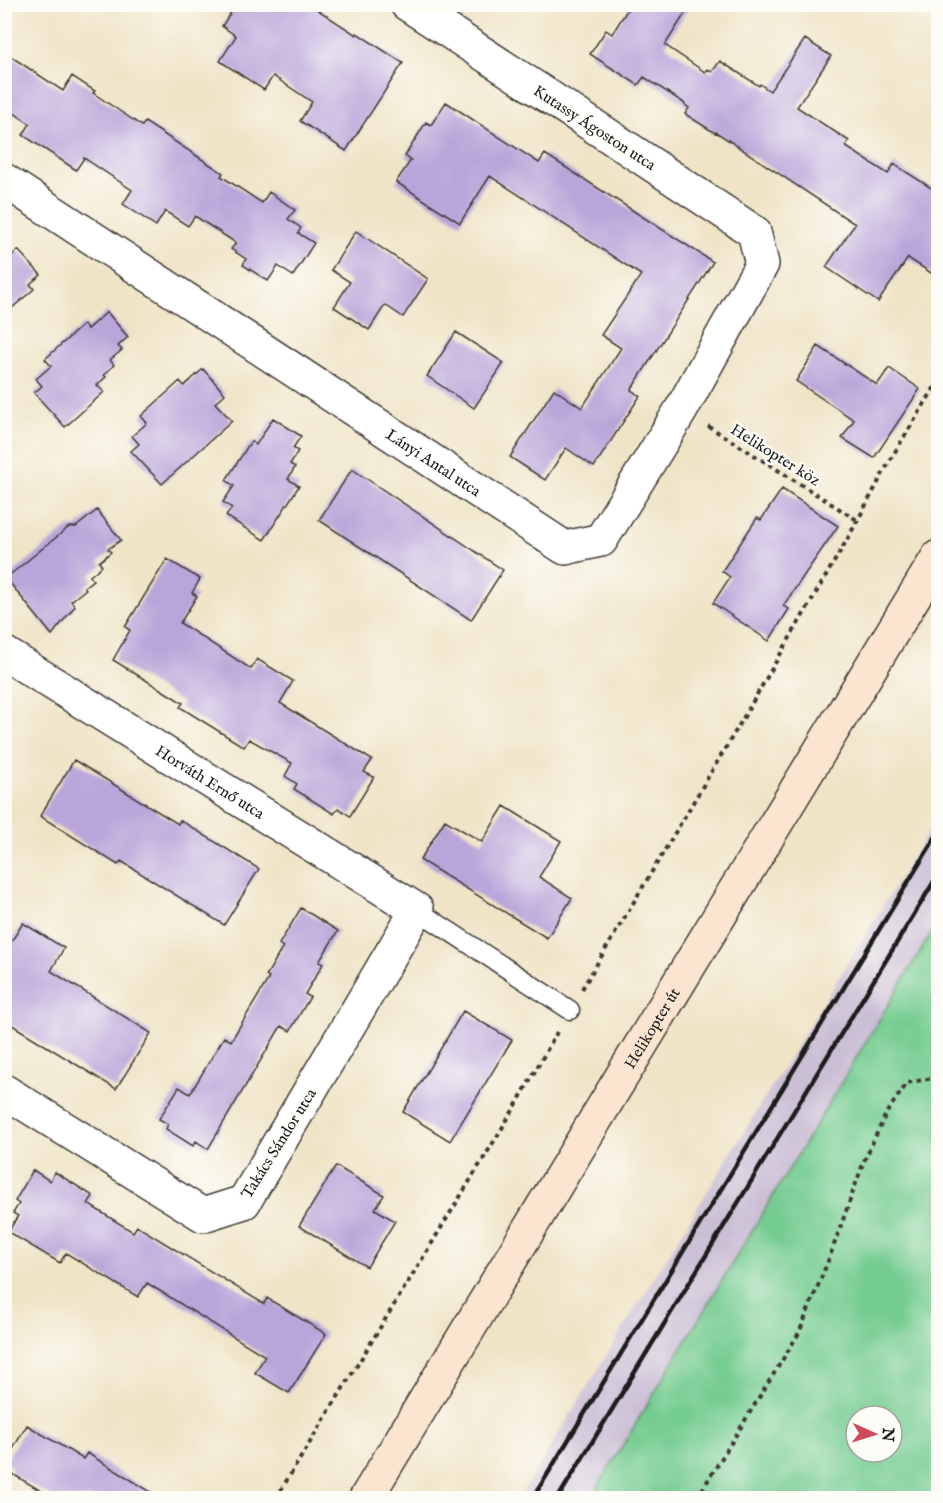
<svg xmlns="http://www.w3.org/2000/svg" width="943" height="1503" viewBox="0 0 943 1503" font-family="'IM FELL English',serif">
	<rect width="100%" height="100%" fill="#fdfcf7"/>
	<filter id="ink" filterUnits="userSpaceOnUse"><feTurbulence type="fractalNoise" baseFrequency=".0167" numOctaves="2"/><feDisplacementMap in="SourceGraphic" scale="12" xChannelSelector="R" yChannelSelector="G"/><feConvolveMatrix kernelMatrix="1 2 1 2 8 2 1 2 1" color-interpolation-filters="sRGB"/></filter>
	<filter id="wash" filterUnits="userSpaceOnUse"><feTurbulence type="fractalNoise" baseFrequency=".008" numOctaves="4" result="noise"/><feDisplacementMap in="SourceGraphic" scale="24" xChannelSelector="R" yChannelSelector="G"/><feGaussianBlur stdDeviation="1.35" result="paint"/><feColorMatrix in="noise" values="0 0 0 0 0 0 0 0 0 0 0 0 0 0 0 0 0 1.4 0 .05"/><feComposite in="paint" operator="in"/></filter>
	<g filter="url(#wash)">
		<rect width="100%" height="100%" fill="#f0e4c7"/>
		<!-- industrial -->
		<path fill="#cbbfd5" d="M 938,816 L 938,922 L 591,1498 L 519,1498 Z"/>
		<!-- green -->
		<path fill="#75cc91" stroke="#487456" stroke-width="1.5" fill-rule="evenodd" d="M 938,922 L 938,1498 L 591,1498 ZM 856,1416 L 892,1416 L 892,1452 L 856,1452 Z"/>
		<g id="blocks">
			<!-- building -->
			<path fill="#b9a5d9" d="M 236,4 L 309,4 L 356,35 L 357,33 L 403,63 L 346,151 L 300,121 L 312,102 L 273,76 L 264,90 L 220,61 L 236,36 L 222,26 Z
				M 631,4 L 691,4 L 665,45 L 705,72 L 707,69 L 712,72 L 720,61 L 759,86 L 760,84 L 770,91 L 805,39 L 831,56 L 797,107 L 849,141 L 845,146 L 888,174 L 894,164 L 939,193 L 939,278 L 908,258 L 878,302 L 826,267 L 855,224 L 716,132 L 715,133 L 685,114 L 689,108 L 684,104 L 684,103 L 644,77 L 638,85 L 590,54 L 606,30 L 612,34 Z
				M 4,52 L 63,91 L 72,76 L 95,91 L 93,93 L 142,126 L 145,122 L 223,173 L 221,176 L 262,203 L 269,192 L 295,210 L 288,219 L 301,228 L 298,233 L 314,243 L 293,276 L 278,266 L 268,281 L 243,265 L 246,259 L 231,249 L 236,243 L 195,216 L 188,226 L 165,211 L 156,226 L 123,204 L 132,190 L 84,158 L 76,170 L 23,135 L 30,124 L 4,106 Z
				M 446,102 L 539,163 L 545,154 L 713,262 L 631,390 L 640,396 L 594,467 L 566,448 L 545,480 L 510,457 L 554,389 L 582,408 L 621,348 L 601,335 L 641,275 L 490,176 L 460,223 L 396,182 L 411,160 L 405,156 L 426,122 L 431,125 Z
				M 356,231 L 428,279 L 403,317 L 385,305 L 369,330 L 334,307 L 350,282 L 331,270 Z
				M 18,250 L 41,275 L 30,284 L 34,289 L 4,315 L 4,258 L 7,261 Z
				M 107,312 L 128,337 L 118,346 L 122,350 L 110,360 L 114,365 L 104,375 L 106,377 L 97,385 L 104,392 L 65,427 L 34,393 L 42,386 L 36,379 L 51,366 L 45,359 L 84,324 L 87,329 Z
				M 456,332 L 504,363 L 474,408 L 427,376 Z
				M 818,346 L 877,385 L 889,368 L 920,389 L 874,458 L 842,438 L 854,420 L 796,381 Z
				M 203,369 L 225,394 L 215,403 L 232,421 L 162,484 L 131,451 L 139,444 L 132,436 L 147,423 L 141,416 L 180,381 L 184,386 Z
				M 273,418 L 301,436 L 293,448 L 298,451 L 290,464 L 295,467 L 288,479 L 299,486 L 264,540 L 226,516 L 232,508 L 223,502 L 234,486 L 226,480 L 251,441 L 256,445 Z
				M 352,469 L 503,570 L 471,620 L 319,520 Z
				M 782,489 L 838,526 L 783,606 L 789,609 L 769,641 L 713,603 L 730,577 L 722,571 L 757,518 L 761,520 Z
				M 97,510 L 121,540 L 108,549 L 111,552 L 99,562 L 102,566 L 90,576 L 93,580 L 84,587 L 86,589 L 71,601 L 75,606 L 52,635 L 6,578 L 69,527 L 76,527 Z
				M 167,559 L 200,579 L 192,593 L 197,596 L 180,623 L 251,669 L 257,659 L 293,681 L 280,703 L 372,760 L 364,772 L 374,777 L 350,816 L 338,808 L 334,814 L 294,789 L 297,784 L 285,776 L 292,763 L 249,739 L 244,747 L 180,707 L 183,703 L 113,660 L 130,630 L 125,627 Z
				M 74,760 L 178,824 L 180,820 L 259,869 L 224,925 L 121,861 L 118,865 L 40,816 Z
				M 504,806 L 561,841 L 539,877 L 572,898 L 547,938 L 420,860 L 445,820 L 482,842 Z
				M 301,908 L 338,931 L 319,962 L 323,964 L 305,994 L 310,997 L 290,1031 L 281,1026 L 208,1149 L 196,1141 L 193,1146 L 166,1129 L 168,1124 L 159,1119 L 179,1087 L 190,1094 L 224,1037 L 231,1041 L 269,978 L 266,976 L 283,947 L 279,944 Z
				M 23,923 L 64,948 L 51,971 L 151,1033 L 116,1089 L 4,1020 L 4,953 Z
				M 463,1011 L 512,1040 L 450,1141 L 403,1112 Z
				M 336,1166 L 384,1195 L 375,1209 L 395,1221 L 367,1267 L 299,1226 Z
				M 33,1170 L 50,1181 L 55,1172 L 93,1196 L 88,1204 L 133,1232 L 137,1226 L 264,1304 L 267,1298 L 326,1334 L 289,1393 L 255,1373 L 265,1356 L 147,1283 L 138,1297 L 66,1253 L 60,1263 L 8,1232 L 18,1216 L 13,1213 L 19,1204 L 15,1201 Z
				M 27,1425 L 83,1459 L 87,1453 L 161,1498 L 53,1498 L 9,1472 L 12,1467 L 5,1462 Z"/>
		</g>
	</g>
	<g filter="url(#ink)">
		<use href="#blocks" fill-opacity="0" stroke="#3c3a36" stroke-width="1.5"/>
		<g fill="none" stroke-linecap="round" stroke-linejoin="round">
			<defs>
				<path id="lane" d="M 417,910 L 570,1010"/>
				<g id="street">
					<path id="s1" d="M 4,180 L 565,548 L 601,540 L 681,410 L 762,264 L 754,232 L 606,134 L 407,4"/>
					<path id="s2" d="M 4,653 L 417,910 L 244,1202 L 203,1215 L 4,1091"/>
				</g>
				<g id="secondary">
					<path id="s3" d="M 366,1498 L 602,1109 L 938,557"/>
				</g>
			</defs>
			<!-- lane casing -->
			<use href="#lane" stroke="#3c3a36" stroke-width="21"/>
			<!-- street casing -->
			<use href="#street" stroke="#3c3a36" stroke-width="36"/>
			<!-- secondary casing -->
			<use href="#secondary" stroke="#3c3a36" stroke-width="36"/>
			<!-- path -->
			<path stroke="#3c3a36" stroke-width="4" stroke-dasharray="4.5 4.5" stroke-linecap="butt" d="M 708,426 L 857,520
				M 582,989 L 738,727 L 848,538 L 893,455 L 938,382
				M 276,1498 L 515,1107 L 557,1032
				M 697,1498 L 799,1333 L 830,1256 L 864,1161 L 887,1112 L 907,1083 L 938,1077
				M 936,1498 L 938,1494"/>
			<!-- lane -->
			<use href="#lane" stroke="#fff" stroke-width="18"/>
			<!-- street -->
			<use href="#street" stroke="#fff" stroke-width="33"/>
			<!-- secondary -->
			<use href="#secondary" stroke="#fce5d0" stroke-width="33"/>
			<!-- rail -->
			<path stroke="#1c1c1c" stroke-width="4.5" d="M 533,1498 L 938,833
				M 558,1498 L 938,875"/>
		</g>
	</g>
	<g text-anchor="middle" stroke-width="5" stroke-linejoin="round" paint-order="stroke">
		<!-- street labels -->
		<g font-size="16" fill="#1c1c1c" stroke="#fdfcf7">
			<text transform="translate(595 127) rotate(33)" y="6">Kutassy Ágoston utca</text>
			<text transform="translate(776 454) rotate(32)" y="6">Helikopter köz</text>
			<text dy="6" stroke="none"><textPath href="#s1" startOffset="514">Lányi Antal utca</textPath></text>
			<text dy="6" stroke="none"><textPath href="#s2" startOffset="243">Horváth Ernő utca</textPath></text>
			<text dy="6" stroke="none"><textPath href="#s3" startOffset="550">Helikopter út</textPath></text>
			<text transform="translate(278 1143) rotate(-58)" y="6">Takács Sándor utca</text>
		</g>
	</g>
	<!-- margin -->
	<rect width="943" height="1503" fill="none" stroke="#fdfcf7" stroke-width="24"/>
	<!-- north arrow -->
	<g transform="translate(874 1434) rotate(93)"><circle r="28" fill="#fdfcf7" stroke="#a3a29f" stroke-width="1.5"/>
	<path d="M0-4.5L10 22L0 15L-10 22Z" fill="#d1495b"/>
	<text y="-9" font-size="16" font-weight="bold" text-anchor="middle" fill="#1c1c1c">N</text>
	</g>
</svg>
